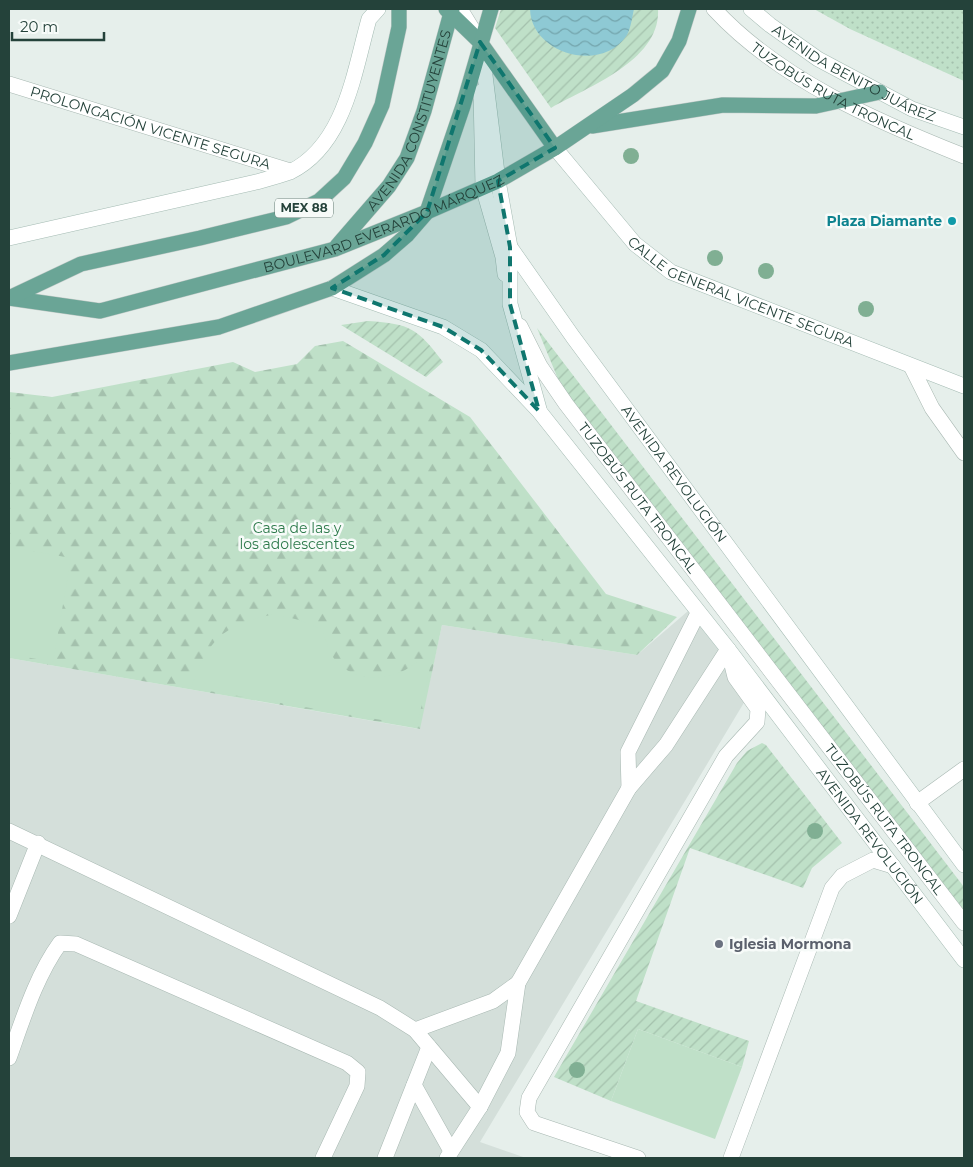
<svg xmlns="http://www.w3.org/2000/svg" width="973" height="1167" font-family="Montserrat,sans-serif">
  <defs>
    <pattern id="grass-dots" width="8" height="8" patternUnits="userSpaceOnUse" patternTransform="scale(1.25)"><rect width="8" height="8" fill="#bfe0c8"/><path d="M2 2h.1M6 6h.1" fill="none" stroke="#a4c1ad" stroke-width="1.8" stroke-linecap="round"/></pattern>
    <pattern id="forest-firs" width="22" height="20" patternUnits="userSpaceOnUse" patternTransform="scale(1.25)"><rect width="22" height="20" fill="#bfe0c8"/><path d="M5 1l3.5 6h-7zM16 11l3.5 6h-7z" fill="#a4c1ad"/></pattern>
    <pattern id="garden-furrows" width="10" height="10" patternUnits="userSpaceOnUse" patternTransform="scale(1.25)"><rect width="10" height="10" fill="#bfe0c8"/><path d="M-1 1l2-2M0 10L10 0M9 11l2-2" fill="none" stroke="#a4c1ad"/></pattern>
    <pattern id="water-waves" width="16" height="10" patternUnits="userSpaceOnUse" patternTransform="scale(1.25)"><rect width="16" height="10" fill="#8ec9d4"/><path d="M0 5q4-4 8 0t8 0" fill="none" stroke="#74a5ad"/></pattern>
  </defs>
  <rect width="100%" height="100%" fill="#e6efeb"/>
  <path fill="#d4dfda" d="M688,611L751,691L480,1142L526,1158H9V658L419,729L442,625L637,655Z"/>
  <path fill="url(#grass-dots)" d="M814,9H964V81L850,29Z"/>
  <path fill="url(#forest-firs)" d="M343,341L470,417L606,594L677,617L637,655L442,625L420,729L9,658V392L52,397L233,362L255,372L297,364L315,346Z"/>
  <path fill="url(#garden-furrows)" d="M501,9H658C661,60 590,86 551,108L495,28Z
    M368,321C411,324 417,328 443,362L426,377L341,325Z
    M537,328L964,887V915L563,391Z
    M762,743L766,745L842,843L812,868L803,888L690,848L636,1001L749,1041L742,1067L638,1029L611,1101L554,1077L737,763L747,751Z"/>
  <path fill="#bfe0c8" d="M9,547L71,558L53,662L9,654Z
    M275,614L299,620L323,630C325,637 327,646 330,652C344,679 377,682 401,672C415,666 415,659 432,658L417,726L191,688C208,639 224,624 275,614Z
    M638,1029L742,1067L715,1139L611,1101Z"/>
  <path fill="url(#water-waves)" d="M530,9H634C632,17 631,28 627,35C602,74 531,54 530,9Z"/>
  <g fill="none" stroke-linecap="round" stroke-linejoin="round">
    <defs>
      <g id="lane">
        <path d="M460,9L476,35"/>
        <path id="s1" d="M714,9C780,80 876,121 964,156"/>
        <path d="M481,92L483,187L503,257L505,274"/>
        <path id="s2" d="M520,326L540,366L566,404L964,923"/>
        <path d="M629,788L628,752L698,613"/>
        <path d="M9,831L380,1008L415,1030L480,1107"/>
        <path d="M9,916L38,843"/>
        <path d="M415,1030L493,1001L518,983"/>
        <path d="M9,1058C23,1019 36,976 60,943L76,944L347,1063L358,1072L357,1086L323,1158"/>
        <path d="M414,1085L451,1151"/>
        <path d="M385,1158L429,1047"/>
        <path d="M447,1158L480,1107L508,1053L518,983L629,788L666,745L728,649"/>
        <path d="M638,1158L534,1123L527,1112L529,1098L726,756L757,722L758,709L735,677L728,649"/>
        <path d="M731,1158L832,888L842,876L873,860L893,866"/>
      </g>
      <g id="street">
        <path id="s3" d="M9,84L290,171"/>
        <path d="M911,366L932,408L964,453"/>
        <path d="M917,803L964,769"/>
      </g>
      <g id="secondary">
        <path id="s4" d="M751,9L770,25L818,59L912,109L964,127"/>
        <path id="s5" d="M481,43L498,181L510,247L573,337L964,865"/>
        <path id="s6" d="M555,148L635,244L671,272L964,386"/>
        <path d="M9,238L256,182C267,179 279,176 290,172C345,145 354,72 369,19L378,9"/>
        <path d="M510,247V304L539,409"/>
        <path id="s7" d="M332,288L443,327L481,350L539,411L728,649L964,960"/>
      </g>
      <g id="primary">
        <path d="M446,9L480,42L555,148"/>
        <path d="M592,126L723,105L816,106L880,92"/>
        <path id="s8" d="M337,246L389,186L407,158L424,111L452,9"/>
        <path id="s9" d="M9,298L100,311L335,249L427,212L498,181L555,148L633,95L662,71L679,41L689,9"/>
        <path d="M9,298L81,264L200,238L286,217L319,201L344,178L365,143L382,105L399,27V9"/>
        <path d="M9,363L219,327L332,288L384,255L407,235L427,212L463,106L491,9"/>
      </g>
    </defs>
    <use href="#lane" stroke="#a8b8b2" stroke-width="16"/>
    <use href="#street" stroke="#a8b8b2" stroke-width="16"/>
    <use href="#secondary" stroke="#a4bbb3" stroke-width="16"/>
    <use href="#primary" stroke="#c2cac8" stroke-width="16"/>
    <use href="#lane" stroke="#fff" stroke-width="15"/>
    <use href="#street" stroke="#fff" stroke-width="15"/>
    <use href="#secondary" stroke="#fff" stroke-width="15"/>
    <use href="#primary" stroke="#6aa596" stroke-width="15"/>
  </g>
  <g fill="#80af93">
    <circle cx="631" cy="156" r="8"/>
    <circle cx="715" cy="258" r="8"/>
    <circle cx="766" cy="271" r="8"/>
    <circle cx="866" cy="309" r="8"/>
    <circle cx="815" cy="831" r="8"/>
    <circle cx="577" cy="1070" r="8"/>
  </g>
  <path fill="#0f766e" fill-opacity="0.2" stroke="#0f766e" stroke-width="4" stroke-dasharray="10 6" stroke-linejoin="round" d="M480,42L555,148L498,181L510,247V304L539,411L481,350L443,327L332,288L384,255L427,212Z"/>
  <circle fill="#0f9aa8" stroke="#f7fbf9" stroke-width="2" cx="952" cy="221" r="5"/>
  <circle fill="#6b7280" stroke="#f7fbf9" stroke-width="2" cx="719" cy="944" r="5"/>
  <g text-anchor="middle" stroke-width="5" stroke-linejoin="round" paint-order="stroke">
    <rect fill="#f7fbf9" stroke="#637a73" stroke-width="1" x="275" y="198.5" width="58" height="19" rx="4"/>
    <g font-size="12" font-weight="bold" fill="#24423a">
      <text x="304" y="212">MEX 88</text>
    </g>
    <g font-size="14" fill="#24423a" stroke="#f7fbf9">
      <text dy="5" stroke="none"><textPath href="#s4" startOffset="122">AVENIDA BENITO JUÁREZ</textPath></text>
      <text dy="5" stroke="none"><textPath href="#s1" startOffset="146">TUZOBÚS RUTA TRONCAL</textPath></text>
      <text dy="5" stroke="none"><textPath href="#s8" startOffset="148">AVENIDA CONSTITUYENTES</textPath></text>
      <text dy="5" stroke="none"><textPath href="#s3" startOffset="148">PROLONGACIÓN VICENTE SEGURA</textPath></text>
      <text dy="5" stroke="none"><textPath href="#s9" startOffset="389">BOULEVARD EVERARDO MÁRQUEZ</textPath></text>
      <text dy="5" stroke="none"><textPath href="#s6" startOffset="242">CALLE GENERAL VICENTE SEGURA</textPath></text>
      <text dy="5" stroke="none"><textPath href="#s5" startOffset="486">AVENIDA REVOLUCIÓN</textPath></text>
      <text dy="5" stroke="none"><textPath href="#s2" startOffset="209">TUZOBÚS RUTA TRONCAL</textPath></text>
      <text dy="5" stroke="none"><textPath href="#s2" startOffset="614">TUZOBÚS RUTA TRONCAL</textPath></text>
      <text dy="5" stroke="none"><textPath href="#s7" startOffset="785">AVENIDA REVOLUCIÓN</textPath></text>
    </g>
    <g font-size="14" font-weight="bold" fill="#0d838f" stroke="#f7fbf9" text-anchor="end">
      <text x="942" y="226">Plaza Diamante</text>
    </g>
    <g font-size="14" fill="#2d7a4b" stroke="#f7fbf9">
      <text x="297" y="533">Casa de las y<tspan x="297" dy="16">los adolescentes</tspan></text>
    </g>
    <g font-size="14" font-weight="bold" fill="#5b616d" stroke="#f7fbf9" text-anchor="start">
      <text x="729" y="949">Iglesia Mormona</text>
    </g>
  </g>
  <rect width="973" height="1167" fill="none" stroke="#24423a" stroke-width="20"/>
  <path d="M12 32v8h92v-8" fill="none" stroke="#24423a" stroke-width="2.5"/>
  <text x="20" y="32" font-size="15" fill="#24423a" stroke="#f7fbf9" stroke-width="4" paint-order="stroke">20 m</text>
</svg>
